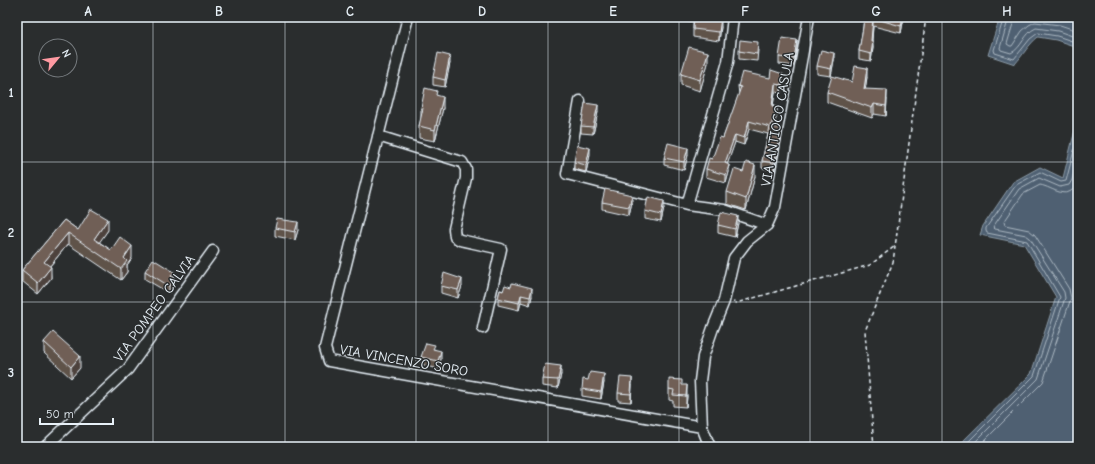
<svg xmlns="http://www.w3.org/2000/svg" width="1095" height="464" font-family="'Comic Neue',sans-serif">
  <rect width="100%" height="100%" fill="#2a2d2e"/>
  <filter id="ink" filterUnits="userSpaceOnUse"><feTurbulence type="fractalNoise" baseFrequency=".025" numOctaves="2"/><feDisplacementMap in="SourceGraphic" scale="8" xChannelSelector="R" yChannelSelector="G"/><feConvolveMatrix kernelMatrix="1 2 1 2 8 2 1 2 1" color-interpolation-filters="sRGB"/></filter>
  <g filter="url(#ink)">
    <path fill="#4f6172" stroke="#8c9ba8" d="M1000,17H1073L1078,18V63L1075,60L1077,47L1056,40L1038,37C1029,44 1023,55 1015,64L988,55Z
      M1078,118V447H962V442L1031,374L1056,297L1024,244L980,235L983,226L1013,182L1040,167L1063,178Z"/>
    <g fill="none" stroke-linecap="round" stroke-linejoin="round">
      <path stroke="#abb7c2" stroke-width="1" d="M1004,17L994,50L995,53L1014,59L1030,39L1038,33L1057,36L1078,43
        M1009,17L1000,48L1001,50L1011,53C1022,48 1024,33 1036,28L1058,31L1078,38
        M1015,17L1007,44L1010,46H1012L1022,31L1029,25L1035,22L1060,25L1078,31
        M966,447L967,443L1034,376L1060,297L1027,241L987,233L986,231V228L1016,185L1040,172L1061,182L1066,181L1078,135
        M971,447L972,445L1038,379L1065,298L1064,292L1030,238L1026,235L995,229L993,227L1019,189L1039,178L1060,187L1069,185L1072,180L1078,156
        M978,447L1043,382L1071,298L1069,289L1035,235L1029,230L1005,225L1004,222L1023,194L1040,185C1053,187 1069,204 1078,181"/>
      <defs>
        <path id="street" d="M408,17L325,348L329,361L702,427
          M580,101L567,174L687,205L728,62L733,17
          M378,136L462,162L466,169V178L454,229L455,237L460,240L501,249L483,328
          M687,205L724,210L767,225L775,207L809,17
          M45,447L128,369L213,251
          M710,447L702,427L700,381L703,357L713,328L724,301L734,258L747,241L767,225"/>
      </defs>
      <use href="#street" stroke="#e8f1f8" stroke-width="13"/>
      <path stroke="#e8f1f8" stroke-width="1.5" stroke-dasharray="4 3" stroke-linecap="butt" d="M733,302L736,303L870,265L895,246
        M874,447L865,331L893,262L926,17"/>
      <use href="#street" stroke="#2a2d2e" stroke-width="10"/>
    </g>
    <path fill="#5f524a" stroke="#e8f1f8" d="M680,17H715L721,27L719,41L693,37V21H680Z
      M770,17H801L800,20Z
      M864,17H904L901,33L873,26L872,41L873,48L871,61L859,59V51L863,27Z
      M797,48L794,66L779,64V57Z
      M758,50L757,61L739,59V51Z
      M834,60L831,76L817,74V66Z
      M450,63L445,87L433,85V77Z
      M708,63L700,91L681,85V74Z
      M867,77L865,89L887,99L886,116L874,114L872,118L827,102V92L852,82Z
      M783,82L781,93L775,92L773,106L777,115L773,126L781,136L774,171L762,168V161L768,134L749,129L744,145L735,142L727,164L729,172L726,183L706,177V169L723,138L739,94L738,86Z
      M437,95L443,108L435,141L419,138V126L421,119V108Z
      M598,112L593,134L581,133V126Z
      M590,155L586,172L574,169V162Z
      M688,155L684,170L664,165V158Z
      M755,176L746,210L727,204V192Z
      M602,202H632L629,215L602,209Z
      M664,208L661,222L645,219V211Z
      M64,220L78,230H108L99,242L111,250L132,258L127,265V272L121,280L68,244L50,266L51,278L38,294L22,281V270Z
      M738,223L735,237L718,233V225Z
      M275,228L298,230L295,240L275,236Z
      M145,271L174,277V285L169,293L145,279Z
      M441,286H462L458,298L441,293Z
      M500,290L532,296L530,305L521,302L519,310L498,305V298Z
      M44,342L80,368L71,378L44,353Z
      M435,349L441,359L438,369L421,364V357Z
      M561,374L558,388L542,386V379Z
      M604,382L601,399L582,396V389Z
      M632,385L631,402L618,401V393Z
      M682,385L687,396L686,407L673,406V401L669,400V389Z"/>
    <path fill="#4e423c" stroke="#e8f1f8" d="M903,17H904L901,33V26Z
      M721,18V27L719,41V32Z
      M873,18V26L871,48V41Z
      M797,40V48L794,66V59Z
      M873,41V48L871,61V54Z
      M708,52V63L700,91V80Z
      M834,53V60L831,76V69Z
      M450,56V63L445,87V80Z
      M867,68V77L864,99V89Z
      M783,74V82L781,93V85Z
      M775,84V92L772,113V106Z
      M887,90V99L886,116V106Z
      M443,97V108L435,141V130Z
      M874,104V114L872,118V108Z
      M598,105V112L593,134V127Z
      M777,107V115L771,134V126Z
      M749,121V129L744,145V138Z
      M781,128V136L774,171V163Z
      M735,135V142L725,171V163Z
      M590,148V155L586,172V165Z
      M688,148V155L684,170V162Z
      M729,165V172L726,183V175Z
      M755,165V176L746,210V199Z
      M632,195V202L629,215V207Z
      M664,201V208L661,222V215Z
      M738,216V223L735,237V229Z
      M108,219V230L94,250V239Z
      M298,222V230L295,240V232Z
      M68,233V244L44,273V262Z
      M132,246V258L127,265V272L121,280V269L124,258Z
      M51,267V278L38,294V283Z
      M174,272V285L169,293V286L171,276Z
      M462,279V286L458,298V290Z
      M532,288V296L530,305V297Z
      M521,295V302L519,310V303Z
      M441,351V359L438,369V361Z
      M80,356V368L71,378V367Z
      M561,366V374L558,388V380Z
      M604,374V382L601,399V392Z
      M632,378V385L631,402V394Z
      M687,385V396L686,407V396Z"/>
    <path fill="#6f5f56" stroke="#e8f1f8" d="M694,17H715L721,18L719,32L693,29Z
      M864,17H903L901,26L873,18L871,41H873L871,54L859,51L863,27Z
      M782,38L797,40L794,59L779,57Z
      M740,40L758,42L757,54L739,51Z
      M689,47L708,52L700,80L681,74Z
      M821,50L834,53L831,69L817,66Z
      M438,53L450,56L445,80L433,77Z
      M855,66L867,68L864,89L887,90L886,106L874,104L872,108L827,92L832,76L852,82Z
      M771,70L783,74L781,85L775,84L772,106L777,107L771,126L781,128L774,163L762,161L770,127L749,121L744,138L735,135L725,163L729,165L726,175L706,169L709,158L712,159L720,137L723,138L741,87L738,86L742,72L770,78Z
      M425,88L437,91L436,95L443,97L435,130L419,126L423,108H421Z
      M585,103L598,105L593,127L581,126Z
      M668,143L688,148L684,162L664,158Z
      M577,145L590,148L586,165L574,162Z
      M746,162L755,165L746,199L727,192L734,169L743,172Z
      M605,189L632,195L629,207L602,202Z
      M648,197L664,201L661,215L645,211Z
      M91,209L108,219L94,239L111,250L120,237L132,246L124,258L127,261L121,269L68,233L44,262L51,267L38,283L22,270L64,220L78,230Z
      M721,212L738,216L735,229L718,225Z
      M277,219L298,222L295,232L275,228Z
      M153,259L174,272L171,276L174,278L169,286L145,271Z
      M444,273L462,279L458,290L441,286Z
      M512,283L532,288L530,297L521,295L519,303L498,298L500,290L503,291L505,285L511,287Z
      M53,332L80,356L71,367L44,342Z
      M426,343L435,345L433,349L441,351L438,361L421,357Z
      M545,364L561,366L558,380L542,379Z
      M590,372L604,374L601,392L582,389L583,379L588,380Z
      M620,377L632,378L631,394L618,393Z
      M669,379L682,380V385H687L686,396L673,395L674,390L669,389Z"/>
  </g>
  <path fill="none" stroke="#e8f1f8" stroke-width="1" stroke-opacity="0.55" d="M153,17V447M285,17V447M416,17V447M548,17V447M679,17V447M810,17V447M942,17V447M17,162H1078M17,302H1078"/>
  <g text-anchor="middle" stroke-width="3" stroke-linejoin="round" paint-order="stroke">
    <g font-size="14" fill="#e8f1f8" stroke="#2a2d2e">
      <text transform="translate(777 119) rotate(-80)" y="5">VIA ANTIOCO CASULA</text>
      <text transform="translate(154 308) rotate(-54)" y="5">VIA POMPEO CALVIA</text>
      <text transform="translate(404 360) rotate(10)" y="5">VIA VINCENZO SORO</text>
    </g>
  </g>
  <rect width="1095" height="464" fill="none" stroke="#2a2d2e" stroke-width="44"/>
  <g transform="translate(58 58) rotate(61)"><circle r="19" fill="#2a2d2e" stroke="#767b7f"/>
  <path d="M0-3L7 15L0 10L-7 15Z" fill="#ff9aa2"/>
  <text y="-6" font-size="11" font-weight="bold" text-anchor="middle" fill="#e8f1f8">N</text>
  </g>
  <path d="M40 418v6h73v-6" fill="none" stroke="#e8f1f8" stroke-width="2"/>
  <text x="46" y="418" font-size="12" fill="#e8f1f8" stroke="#2a2d2e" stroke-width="3" paint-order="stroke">50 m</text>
  <rect x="22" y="22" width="1051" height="420" fill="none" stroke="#e8f1f8" stroke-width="1.5"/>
  <g font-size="13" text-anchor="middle" font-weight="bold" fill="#e8f1f8">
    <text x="88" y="16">A</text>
    <text x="219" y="16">B</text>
    <text x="350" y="16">C</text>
    <text x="482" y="16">D</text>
    <text x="613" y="16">E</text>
    <text x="745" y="16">F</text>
    <text x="876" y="16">G</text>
    <text x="1007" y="16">H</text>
    <text x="11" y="97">1</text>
    <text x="11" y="237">2</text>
    <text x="11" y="377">3</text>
  </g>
</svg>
